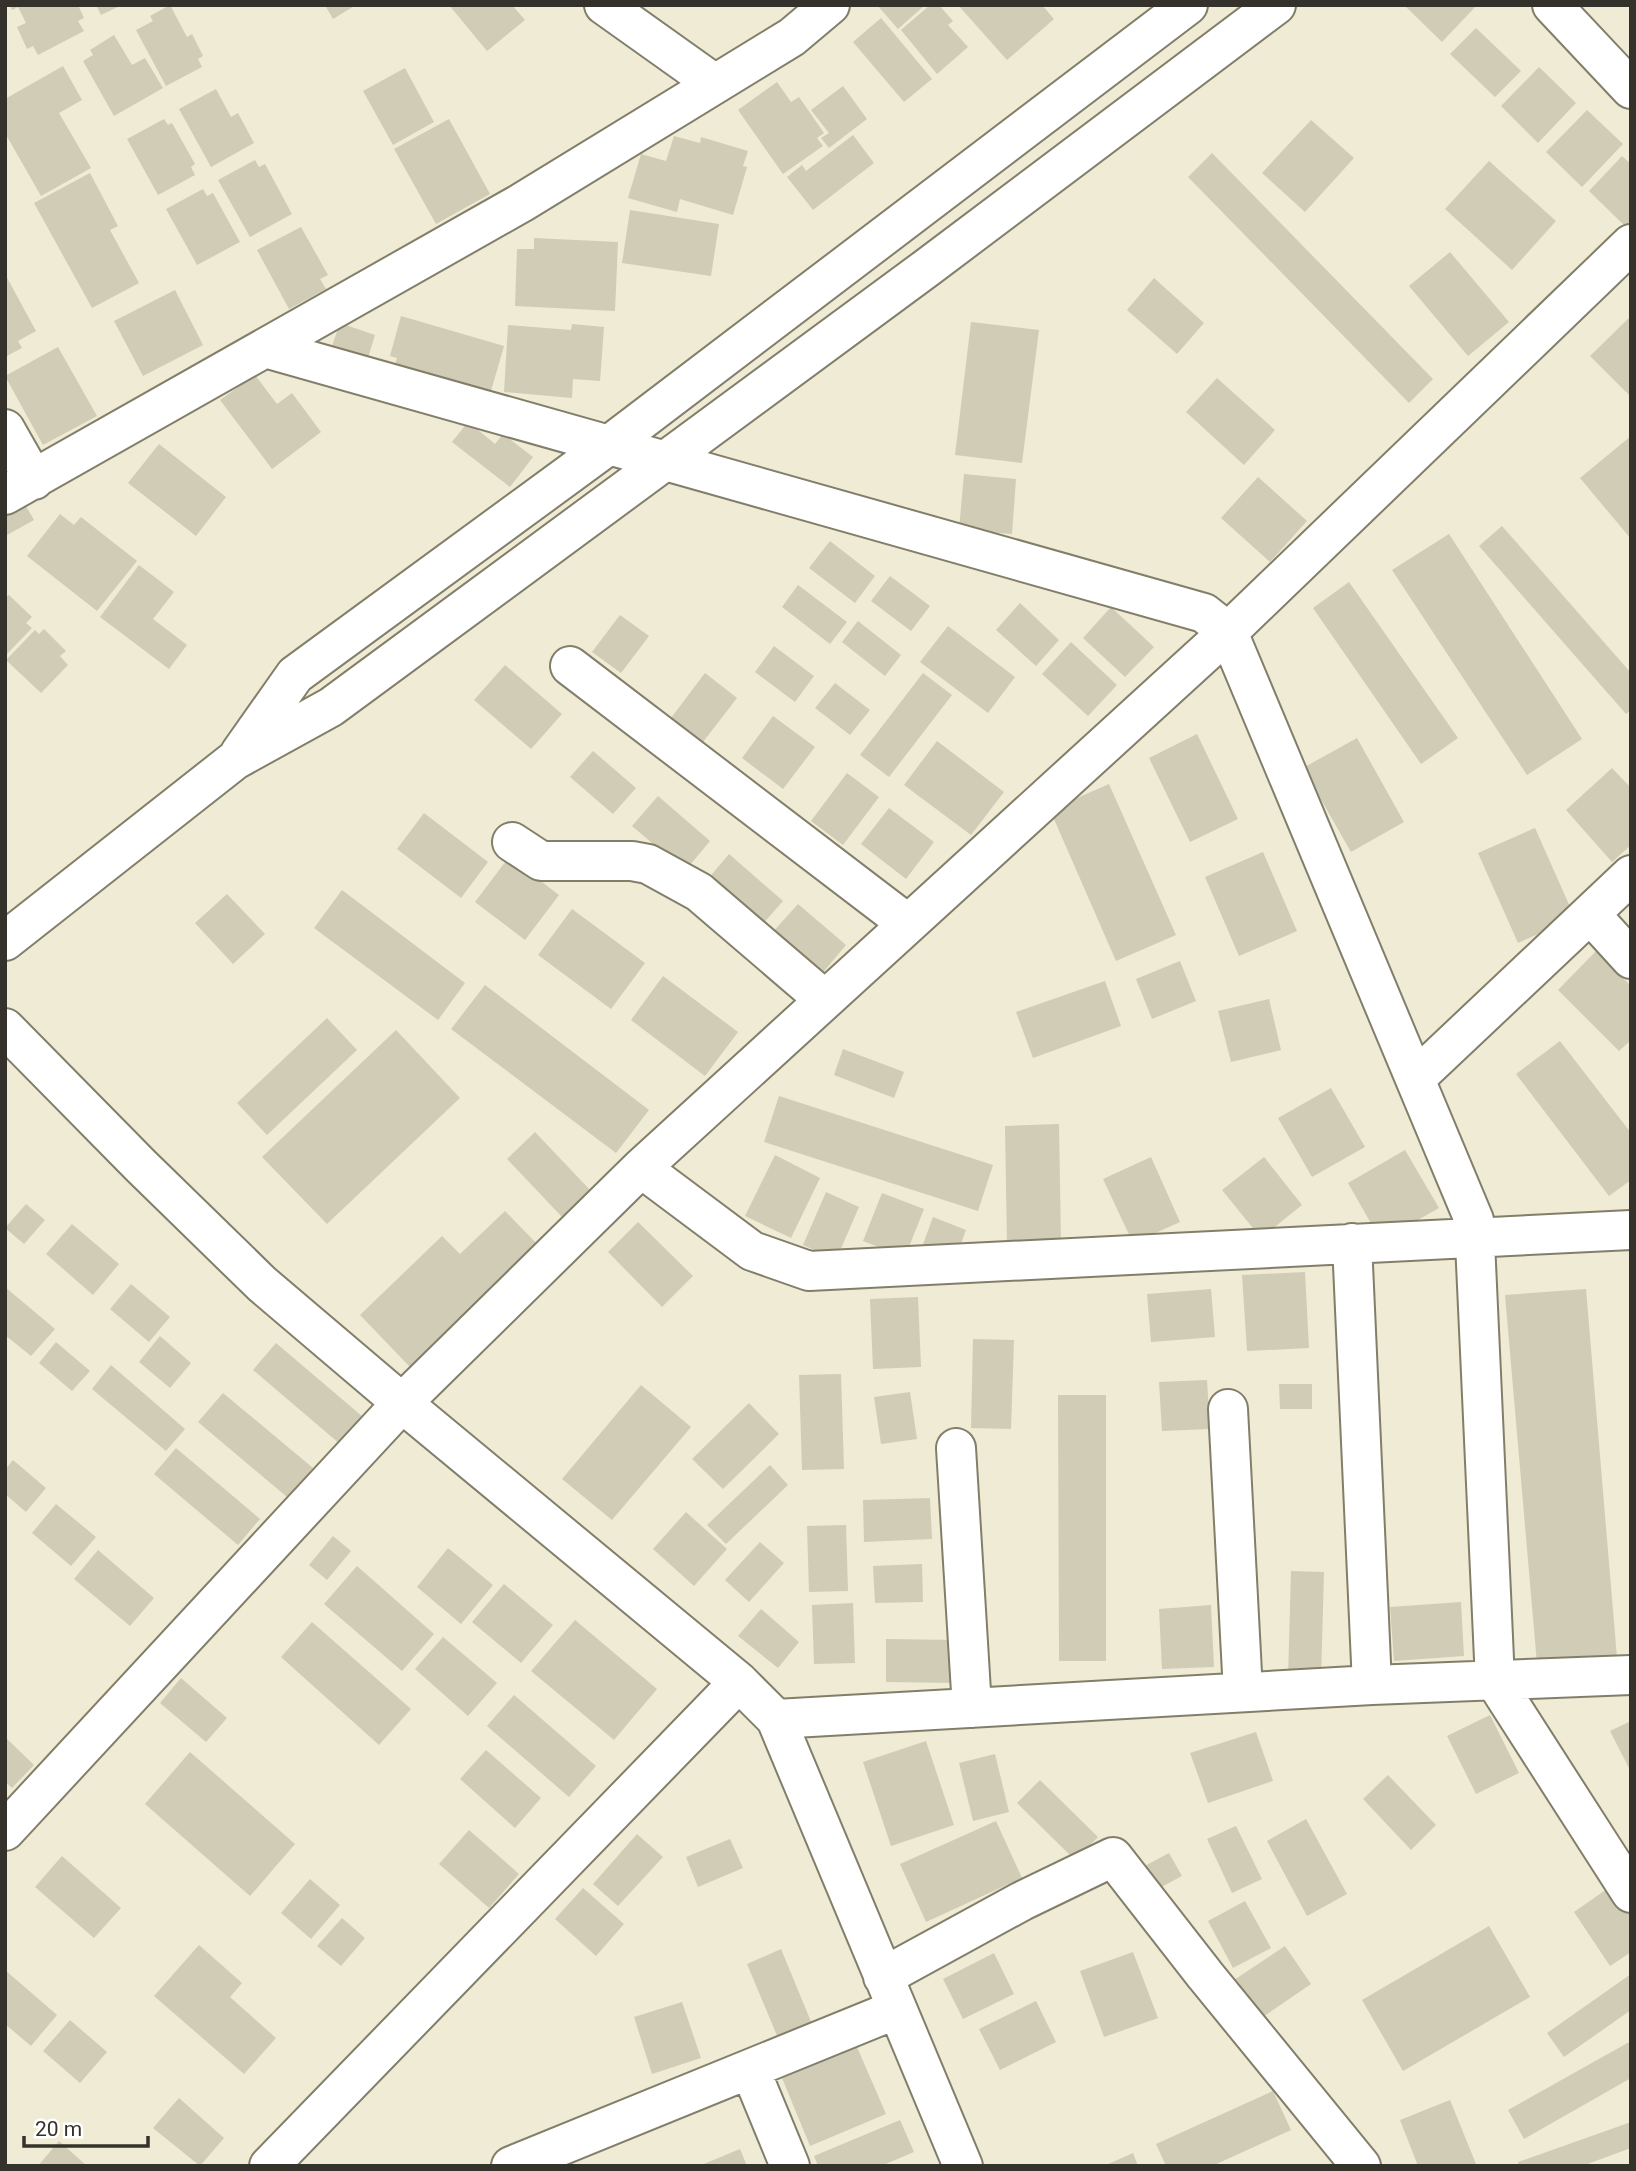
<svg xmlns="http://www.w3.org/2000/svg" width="1636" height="2171" font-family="Roboto,sans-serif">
  <rect width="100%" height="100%" fill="#efebd4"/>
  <path fill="#d0ccb6" d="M10,5H78L84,18L78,21L84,31L38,55L33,46L27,49L17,27L26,23L18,7L12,10Z
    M96,5H122L101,15Z
    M170,5L187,37L192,34L203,56L198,59L202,67L166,86L136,30L153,21L150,16Z
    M325,5H356L333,19Z
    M449,5H512L525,20L487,51Z
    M877,5H925L898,29Z
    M930,5H939L953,21L948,25L968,47L937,74L901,30Z
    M958,5H1042L1054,19L1007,60Z
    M1404,5H1477L1442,42Z
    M881,18L932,79L904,102L853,42Z
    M1476,28L1521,71L1495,97L1450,54Z
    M114,35L132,65L145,58L163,88L114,116L83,61L93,55L90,50Z
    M63,66L82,100L59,113L91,168L41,196L5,133V99Z
    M1539,67L1576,103L1538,143L1501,106Z
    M405,68L434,122L393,145L363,91Z
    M777,82L791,102L799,97L824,133L817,138L823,146L783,174L738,110Z
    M843,86L867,119L829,148L821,138L829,133L811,110Z
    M216,89L231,117L238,113L254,143L211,167L179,109Z
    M1587,110L1623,144L1582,187L1546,152Z
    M164,119L168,125L172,123L195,164L191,167L195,175L158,195L127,139Z
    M449,119L490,194L436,224L394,149Z
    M1311,120L1354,158L1305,212L1262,173Z
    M853,135L874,163L813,210L787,177L802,165L806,171Z
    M674,136L700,143L701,137L748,151L743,166L747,167L733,215L680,199L677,212L628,198L641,154L666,161Z
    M1212,153L1433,379L1409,403L1188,177Z
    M1622,156L1631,164V223L1627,228L1589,191Z
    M255,160L259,167L265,164L292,214L250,237L218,180Z
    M1489,161L1556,221L1512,270L1445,209Z
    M90,173L118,226L110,230L139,283L92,308L34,203Z
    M203,189L207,196L213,193L240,242L197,265L166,209Z
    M630,210L719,224L711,276L622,263Z
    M301,227L328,275L320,279L326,289L289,309L257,250Z
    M534,238L618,242L615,311L515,306L517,249H534Z
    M1450,252L1509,322L1468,356L1409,286Z
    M5,274L36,331L18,341L22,348L5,357Z
    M1154,278L1204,323L1177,354L1127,310Z
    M175,290L203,345L143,376L114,321Z
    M401,316L504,346L489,398L393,371L397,358L390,356Z
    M1631,316V397L1590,356Z
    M971,322L1039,330L1022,463L955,455Z
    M340,323L375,335L367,361L331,349Z
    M572,324L604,327L600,381L573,379L572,398L504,392L508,325L571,330Z
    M58,347L97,416L43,445L5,376Z
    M255,375L277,404L292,393L321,432L272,469L220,400Z
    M1217,378L1275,430L1244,465L1186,412Z
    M468,422L495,444L503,434L533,457L510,487L452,442Z
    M1631,436V539L1580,478Z
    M159,444L226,497L196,536L128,483Z
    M964,474L1016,479L1012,534L959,530Z
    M1258,477L1307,521L1270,562L1221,518Z
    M23,501L34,520L7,535L5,510Z
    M60,514L74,525L81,517L137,561L97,611L27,556Z
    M1502,526L1631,673V710L1626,714L1479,546Z
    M1449,534L1582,739L1527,775L1392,570Z
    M830,541L875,576L855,603L809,568Z
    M139,565L174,592L153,619L187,645L169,669L100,617Z
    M890,576L930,606L911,631L871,601Z
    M1349,582L1458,738L1421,764L1313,608Z
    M798,585L847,622L830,644L782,607Z
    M9,595L32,617L26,623L32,628L5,656V598Z
    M1020,603L1059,640L1036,666L996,630Z
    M1111,607L1154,647L1125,677L1083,638Z
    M620,615L649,636L621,673L592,652Z
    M858,621L901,655L885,676L842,642Z
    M948,626L1015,677L988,713L920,662Z
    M44,629L66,651L60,656L68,665L41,693L6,660L35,630L39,634Z
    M1071,642L1117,685L1088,716L1042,674Z
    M774,646L814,676L795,702L755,672Z
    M505,665L562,714L531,749L474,700Z
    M705,673L737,698L703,742L671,718Z
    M923,673L952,695L889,777L860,755Z
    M835,683L870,710L850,735L815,708Z
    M773,716L815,747L783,789L742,758Z
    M1197,734L1238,819L1190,842L1149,758Z
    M1357,738L1404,822L1351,852L1303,768Z
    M937,741L1004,792L971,835L904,785Z
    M593,751L636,788L613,814L570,777Z
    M1612,768L1631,788V845L1612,862L1566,810Z
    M847,773L879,797L843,845L811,821Z
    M1109,784L1176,935L1116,961L1050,810Z
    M658,796L710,841L685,871L632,826Z
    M889,808L934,842L906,879L861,844Z
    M424,813L488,862L461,898L397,849Z
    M1535,828L1575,918L1518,943L1478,853Z
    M1263,852L1297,931L1239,956L1205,877Z
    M729,854L783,901L761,926L707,880Z
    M509,857L559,895L525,940L475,902Z
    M342,890L465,983L438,1020L314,928Z
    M227,894L265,934L233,964L195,923Z
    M798,904L846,945L820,976L771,934Z
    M572,909L645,963L611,1009L538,955Z
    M1596,951L1631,986V1040L1619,1051L1558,990Z
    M1180,961L1196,1001L1152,1019L1136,979Z
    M663,976L738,1032L705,1076L631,1020Z
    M1105,981L1121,1026L1033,1058L1016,1012Z
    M485,985L649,1110L616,1153L451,1029Z
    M1269,999L1281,1050L1231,1062L1218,1011Z
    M327,1018L357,1050L267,1135L237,1103Z
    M396,1030L460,1098L327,1224L262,1157Z
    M1560,1041L1631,1133V1180L1609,1196L1516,1074Z
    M843,1049L904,1072L894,1098L834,1075Z
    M1331,1088L1365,1147L1312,1177L1278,1118Z
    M779,1096L993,1165L978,1211L764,1142Z
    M1059,1124L1061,1244H1007L1005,1126Z
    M535,1132L591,1191L563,1218L507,1159Z
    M1405,1150L1439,1208L1381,1241L1348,1183Z
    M775,1155L820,1178L791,1238L745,1216Z
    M1151,1157L1180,1222L1133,1243L1103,1179Z
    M1264,1157L1302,1205L1261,1238L1222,1190Z
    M826,1192L859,1207L836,1260L803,1245Z
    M882,1193L924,1209L905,1257L863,1241Z
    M26,1204L45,1220L24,1244L5,1228Z
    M505,1211L538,1245L410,1367L360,1315L442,1236L460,1254Z
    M933,1217L966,1230L955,1260L922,1247Z
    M638,1222L693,1276L662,1307L608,1252Z
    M72,1224L119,1264L93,1295L46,1254Z
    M1305,1272L1309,1348L1247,1351L1242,1275Z
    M131,1284L170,1317L149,1342L110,1309Z
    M5,1287L55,1329L31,1356L5,1335Z
    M1211,1289L1215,1337L1151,1342L1147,1294Z
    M1586,1289L1617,1658L1537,1664L1505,1295Z
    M918,1297L921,1367L873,1369L870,1299Z
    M160,1336L191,1363L170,1388L139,1362Z
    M973,1339L1014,1340L1011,1429L971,1428Z
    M56,1342L90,1371L72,1391L39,1363Z
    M276,1343L363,1417L340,1444L253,1370Z
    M111,1365L185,1429L166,1451L92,1389Z
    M841,1374L844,1469L802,1470L799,1375Z
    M1207,1380L1210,1429L1162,1431L1159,1382Z
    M1279,1384H1312V1409H1280Z
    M641,1385L691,1427L612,1520L562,1479Z
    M910,1392L917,1439L881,1444L874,1397Z
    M223,1393L313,1468L287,1497L198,1422Z
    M1058,1395H1106V1661H1059Z
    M749,1403L779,1434L723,1489L692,1459Z
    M176,1448L260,1519L238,1545L154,1474Z
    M13,1460L46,1488L26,1512L5,1494V1470Z
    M770,1465L788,1485L726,1544L707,1525Z
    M930,1498L932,1539L864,1542L863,1500Z
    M56,1504L96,1537L71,1566L32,1533Z
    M686,1512L727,1549L694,1586L653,1549Z
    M846,1525L848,1591L809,1592L807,1526Z
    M333,1536L351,1551L327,1580L309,1565Z
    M760,1542L784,1563L749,1602L725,1580Z
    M448,1548L493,1585L461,1624L417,1587Z
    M98,1550L154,1598L130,1626L74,1579Z
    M922,1564L923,1602L875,1603L873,1566Z
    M357,1566L434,1634L402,1671L324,1604Z
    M1291,1571L1324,1572L1321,1679L1288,1678Z
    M504,1584L553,1625L521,1663L472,1622Z
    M1461,1602L1464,1656L1394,1661L1390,1607Z
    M853,1603L855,1663L814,1664L812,1605Z
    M1211,1605L1214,1667L1162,1669L1159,1609Z
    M761,1609L799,1642L778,1668L738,1636Z
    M575,1620L657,1689L614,1740L531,1671Z
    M312,1622L411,1709L379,1745L281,1657Z
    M443,1637L497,1683L468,1716L415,1669Z
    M886,1639L957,1640V1683L886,1682Z
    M181,1678L227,1718L206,1742L160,1703Z
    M514,1695L596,1766L569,1797L487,1726Z
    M1490,1715L1519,1773L1476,1794L1447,1736Z
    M1631,1721V1772L1610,1731Z
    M1256,1732L1273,1781L1208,1803L1190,1753Z
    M5,1737L34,1765L12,1788L5,1782Z
    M926,1741L954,1825L891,1846L863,1762Z
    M486,1750L541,1798L515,1828L460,1779Z
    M190,1752L295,1844L250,1896L145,1804Z
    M995,1754L1009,1812L973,1821L959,1763Z
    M1388,1775L1436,1825L1411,1850L1363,1799Z
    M1040,1780L1098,1837L1075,1860L1017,1803Z
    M1306,1819L1347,1894L1307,1916L1267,1841Z
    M996,1821L1022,1878L926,1922L900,1864Z
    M1236,1826L1262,1879L1232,1893L1207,1839Z
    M469,1830L519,1874L489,1908L439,1864Z
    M637,1834L663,1857L618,1906L593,1884Z
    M730,1839L743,1868L698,1887L686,1857Z
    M1169,1853L1182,1876L1152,1892L1139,1869Z
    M62,1856L121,1908L94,1938L35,1887Z
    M310,1879L340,1905L311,1939L281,1913Z
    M1614,1884L1631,1909V1952L1610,1966L1574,1912Z
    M583,1888L624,1924L596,1956L555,1919Z
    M1245,1901L1271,1948L1233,1968L1208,1921Z
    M342,1918L365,1938L341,1966L317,1946Z
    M1489,1926L1530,1997L1403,2071L1362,2000Z
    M199,1945L242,1983L230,1997L276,2038L244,2074L154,1996Z
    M1285,1946L1311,1984L1257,2021L1231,1982Z
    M781,1949L812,2024L778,2038L747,1964Z
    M1133,1952L1158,2018L1104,2037L1080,1971Z
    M994,1953L1014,1994L963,2019L943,1979Z
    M5,1970L57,2015L31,2046L5,2024Z
    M1631,1974V2010L1564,2057L1547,2033Z
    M1036,2001L1056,2042L1000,2070L979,2029Z
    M682,2002L701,2058L652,2074L634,2017Z
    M70,2020L107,2052L80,2083L43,2051Z
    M1631,2041V2078L1524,2139L1508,2110Z
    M857,2047L886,2114L810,2146L782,2078Z
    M1273,2091L1291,2130L1212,2166H1166L1156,2144Z
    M179,2098L224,2138L200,2166L153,2128Z
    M1450,2100L1476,2164L1471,2166H1418L1400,2120Z
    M900,2120L914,2152L881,2166H818L814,2156Z
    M1631,2122V2148L1582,2166H1519L1518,2162Z
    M59,2141L87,2166H38Z
    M740,2149L747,2166H699Z
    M1133,2153L1138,2166H1104Z"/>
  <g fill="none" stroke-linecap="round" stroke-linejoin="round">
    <defs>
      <path id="minor" d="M604,5L715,84
        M1552,5L1631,89
        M265,348L1204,613L1228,632L1474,1220L1495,1681L1631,1893
        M5,429L34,480
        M5,495L521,203L792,37L830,5
        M570,666L908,924
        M240,753L295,675L609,445L1188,5
        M512,842L541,861H632L648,864L699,892L825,1000
        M1590,914L1631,959
        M5,941L235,760L331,707L928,267L1276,5
        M5,1028L141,1166L262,1284L402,1403L739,1682L776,1719L963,2166
        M1416,1078L1631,875
        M641,1168L752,1251L809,1271L1631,1230
        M1352,1243L1372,1685
        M1228,1409L1243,1692
        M956,1448L972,1708
        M776,1719L1372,1685L1631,1675
        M5,1831L402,1403L641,1168L1228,632L1631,244
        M883,1977L1022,1901L1113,1857L1205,1975L1361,2166
        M750,2069L790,2166
        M269,2166L739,1682
        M511,2166L897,2009"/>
    </defs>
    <use href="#minor" stroke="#827e6a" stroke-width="42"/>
    <use href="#minor" stroke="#fff" stroke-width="38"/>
  </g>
  <rect width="1636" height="2171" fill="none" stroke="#34322a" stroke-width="14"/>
  <path d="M24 2136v10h124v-10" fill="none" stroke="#34322a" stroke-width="3.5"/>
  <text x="35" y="2136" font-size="21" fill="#34322a" stroke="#ffffff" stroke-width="5" paint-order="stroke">20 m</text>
</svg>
